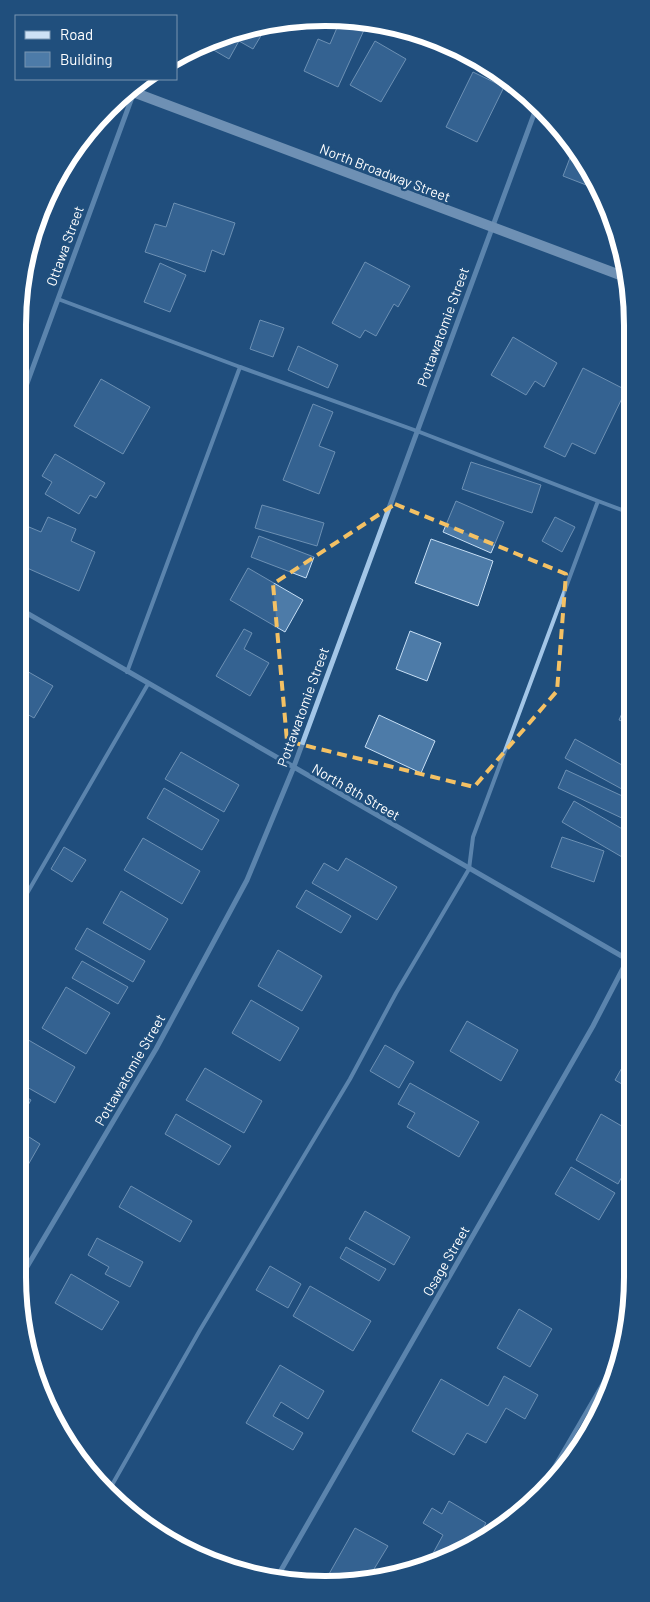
<svg xmlns="http://www.w3.org/2000/svg" width="650" height="1602" font-family="Barlow,sans-serif">
  <rect width="100%" height="100%" fill="#204f7d"/>
  <path fill="#4d7ba8" stroke="#c7dff5" d="M339,23L349,24L364,30L338,87L304,71L318,39L330,44Z
    M265,29L253,49L239,41L229,59L205,45Z
    M375,41L406,59L381,102L350,85Z
    M473,72L504,87L477,142L446,127Z
    M573,150L596,185L594,188L563,176Z
    M174,203L235,223L224,255L212,250L205,272L145,252L155,224L166,227Z
    M365,262L410,286L398,307L394,304L376,336L365,330L360,338L332,323Z
    M160,263L186,275L170,312L144,302Z
    M260,320L284,328L273,357L250,349Z
    M513,337L557,363L544,387L535,381L526,395L491,375Z
    M298,346L338,365L328,388L288,370Z
    M583,368L626,390L595,454L572,443L565,457L544,447Z
    M101,379L150,407L123,454L74,426Z
    M313,404L333,412L319,446L335,452L319,494L283,480Z
    M55,454L105,483L96,498L90,495L79,514L45,494L52,482L42,476Z
    M471,462L541,485L532,513L462,489Z
    M456,501L504,522L491,553L443,532Z
    M262,505L324,523L317,546L255,528Z
    M48,517L76,529L71,541L95,552L79,591L18,564V555L29,527L41,532Z
    M555,517L575,527L562,552L542,541Z
    M259,536L314,557L306,578L251,557Z
    M431,539L493,561L478,606L415,583Z
    M248,568L303,600L285,632L230,600Z
    M244,629L252,633L244,649L269,663L250,696L216,676Z
    M410,631L441,643L427,681L396,669Z
    M18,666L53,686L34,718L18,709Z
    M627,702L631,703V725L619,720Z
    M379,715L435,741L421,773L365,747Z
    M18,738L25,742L18,755Z
    M575,739L631,770V794L565,758Z
    M181,752L239,785L224,812L165,779Z
    M566,770L631,800V808L626,820L558,788Z
    M164,788L219,820L202,850L147,818Z
    M574,801L631,834V841L622,857L562,822Z
    M562,837L604,851L594,882L551,867Z
    M143,838L200,871L182,904L124,870Z
    M64,847L86,860L72,882L51,869Z
    M346,858L397,887L377,920L312,883L324,863L338,871Z
    M306,890L351,916L341,933L296,907Z
    M121,891L168,919L150,950L103,923Z
    M87,928L145,961L133,982L75,949Z
    M278,950L322,976L302,1011L258,986Z
    M82,961L128,987L118,1004L72,978Z
    M66,987L110,1013L86,1054L42,1028Z
    M251,1000L299,1028L280,1061L232,1033Z
    M467,1021L518,1050L501,1081L450,1051Z
    M18,1034L75,1067L55,1103L18,1082Z
    M385,1045L414,1062L399,1088L370,1071Z
    M632,1050V1090L615,1080Z
    M205,1068L262,1101L244,1133L186,1100Z
    M410,1083L479,1122L459,1157L407,1127L415,1113L398,1104Z
    M18,1092L31,1100L22,1116L18,1114Z
    M176,1114L231,1146L219,1165L165,1134Z
    M601,1114L632,1132V1158L618,1184L576,1160Z
    M18,1130L40,1144L28,1165L18,1158Z
    M571,1167L615,1193L599,1220L555,1194Z
    M131,1186L192,1221L180,1242L119,1207Z
    M365,1211L410,1237L394,1265L349,1239Z
    M97,1238L143,1262L130,1287L105,1274L109,1267L88,1255Z
    M346,1247L386,1269L379,1281L340,1258Z
    M270,1266L301,1284L288,1308L256,1290Z
    M71,1274L119,1302L102,1330L55,1303Z
    M310,1286L371,1321L353,1351L293,1316Z
    M519,1309L552,1329L530,1367L497,1348Z
    M280,1365L324,1391L308,1419L281,1402L273,1416L303,1433L293,1450L246,1423Z
    M504,1376L538,1395L525,1419L506,1408L486,1443L467,1433L454,1455L412,1431L441,1379L488,1406Z
    M449,1501L486,1523L475,1542L434,1558L431,1557L443,1535L423,1523L432,1508L442,1514Z
    M355,1528L388,1546L368,1579L340,1580L329,1574Z"/>
  <g fill="none" stroke-linecap="round" stroke-linejoin="round">
    <path stroke="#a3c6e7" stroke-width="4" d="M58,299L240,367
      M598,501L630,513
      M18,909L148,684
      M108,1492L200,1330L350,1079L396,993L469,869L473,837L598,501L417,431L240,367L127,672
      M539,1493L620,1354"/>
    <path stroke="#a3c6e7" stroke-width="5" d="M18,408L134,92
      M18,608L632,962
      M18,1282L156,1049L247,880L293,769L537,106
      M276,1579L593,1026L632,951"/>
    <path stroke="#cde1f5" stroke-width="10" d="M133,92L628,278"/>
  </g>
  <path d="M0 0H650V1602H0ZM395,504L566,574L557,691L474,787L287,741L273,584Z" fill="#204f7d" fill-opacity=".55" fill-rule="evenodd"/>
  <path fill="none" stroke="#f4c164" stroke-width="4" stroke-dasharray="10 6" stroke-linejoin="round" d="M395,504L566,574L557,691L474,787L287,741L273,584Z"/>
  <g text-anchor="middle" stroke-width="5" stroke-linejoin="round" paint-order="stroke">
    <g font-size="14" fill="#fff" stroke="#204f7d">
      <text transform="translate(385 173) rotate(21)" y="5">North Broadway Street</text>
      <text transform="translate(65 246) rotate(-70)" y="5">Ottawa Street</text>
      <text transform="translate(443 327) rotate(-70)" y="5">Pottawatomie Street</text>
      <text transform="translate(303 707) rotate(-70)" y="5">Pottawatomie Street</text>
      <text transform="translate(356 792) rotate(30)" y="5">North 8th Street</text>
      <text transform="translate(130 1070) rotate(-60)" y="5">Pottawatomie Street</text>
      <text transform="translate(446 1261) rotate(-60)" y="5">Osage Street</text>
    </g>
  </g>
  <path d="M0 0H650V1602H0ZM325 26H325A299 299 0 0 1 624 325V1277A299 299 0 0 1 325 1576H325A299 299 0 0 1 26 1277V325A299 299 0 0 1 325 26Z" fill="#204f7d" fill-rule="evenodd"/>
  <path fill="none" stroke="#fff" stroke-width="6" d="M325 26H325A299 299 0 0 1 624 325V1277A299 299 0 0 1 325 1576H325A299 299 0 0 1 26 1277V325A299 299 0 0 1 325 26Z"/>
  <rect x="15" y="15" width="162" height="65" fill="#204f7d" stroke="#7995b1"/>
  <rect x="25" y="31" width="25" height="8" fill="#cde1f5" stroke="#7995b1"/>
  <text x="60" y="40" font-size="15" fill="#ffffff">Road</text>
  <rect x="25" y="52" width="25" height="15" fill="#4d7ba8" stroke="#7995b1"/>
  <text x="60" y="65" font-size="15" fill="#ffffff">Building</text>
</svg>
